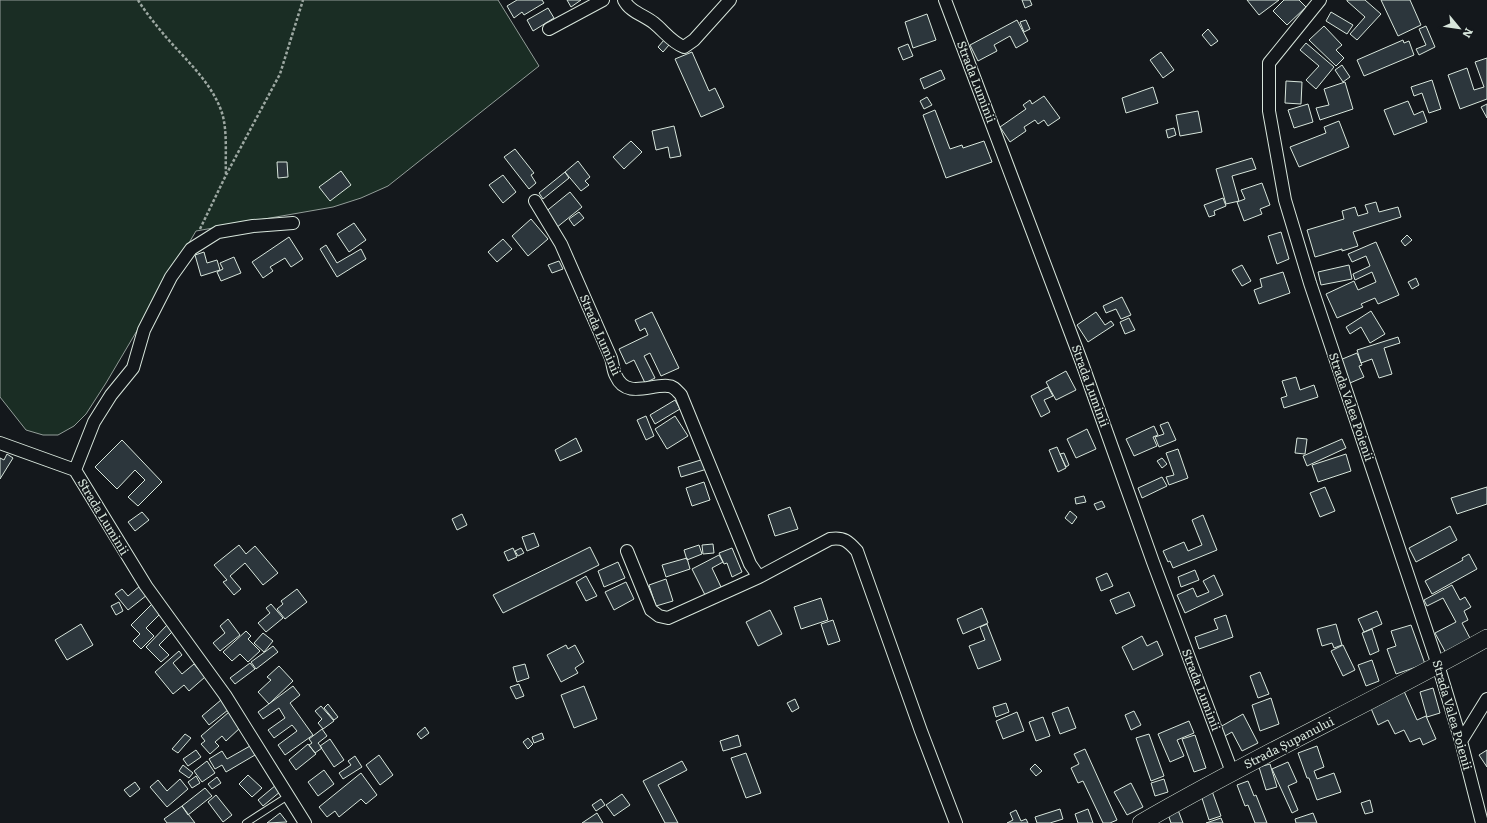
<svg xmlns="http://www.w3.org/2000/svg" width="1487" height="823" font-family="Literata,serif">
  <rect width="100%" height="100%" fill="#14181c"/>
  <path fill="#1a2d24" stroke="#939e99" d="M0,0H498L539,66L388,186L361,198L333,207L196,231L106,383L86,414L74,426L58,435H43L26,430L0,397Z"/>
  <path fill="#2c363c" stroke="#d8e6dc" d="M517,0H542L544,3L524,15L522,12L514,18L507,6Z
    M567,0H581L571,7Z
    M1022,0H1030L1032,5L1025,8Z
    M1247,0H1279L1259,15Z
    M1284,0H1299L1306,7L1287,25L1273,11Z
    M1347,0H1365L1381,14L1357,40L1350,34L1365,17L1347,1Z
    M1381,0H1410L1421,25L1398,36Z
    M548,8L554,18L533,31L527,20Z
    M1331,12L1353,25L1347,34L1326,21Z
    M927,14L936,40L913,48L905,22Z
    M1017,20L1028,41L1016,48L1010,36L994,45L997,51L978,61L970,45Z
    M1026,20L1030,29L1024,32L1020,22Z
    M1324,26L1342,45L1336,50L1344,58L1336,66L1309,40Z
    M1426,26L1435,47L1419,55L1416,49L1426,45L1419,29Z
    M1208,29L1218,41L1211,46L1202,35Z
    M664,40L669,45L663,52L658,47Z
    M1403,40L1404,43L1409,41L1414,55L1364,76L1357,60Z
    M1306,43L1334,67L1316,89L1306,80L1319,66L1300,50Z
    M908,44L913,56L903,60L898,48Z
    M692,52L709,91L715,88L724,107L701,117L675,59Z
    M1161,52L1174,70L1163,78L1150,60Z
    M1487,58V99L1460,109L1448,75L1467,68L1474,90L1484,87L1475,62Z
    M1342,65L1350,77L1343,82L1335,70Z
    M941,70L945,79L924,89L920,79Z
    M1432,80L1441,109L1429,113L1422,93L1414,96L1411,87Z
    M1286,81L1302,82L1301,104L1285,103Z
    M1345,82L1353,109L1320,120L1316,108L1329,105L1324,89Z
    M1153,87L1158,103L1126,113L1122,98Z
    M1044,96L1060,118L1048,126L1044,120L1038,124L1035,120L1024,127L1026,131L1010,142L1000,127L1026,109L1023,105L1030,100L1032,104Z
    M927,97L932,105L924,109L920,101Z
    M1408,101L1414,115L1423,111L1427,122L1394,135L1384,110Z
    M1308,104L1313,122L1294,128L1288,110Z
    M1487,104V118L1481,107Z
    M935,110L950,149L962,145L963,148L984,141L992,162L946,178L923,115Z
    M1198,111L1202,132L1180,136L1176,115Z
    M1339,121L1349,147L1299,167L1290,147L1326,133L1324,127Z
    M674,126L681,156L670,158L668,147L656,150L652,131Z
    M1174,128L1176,135L1168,138L1166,130Z
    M631,141L642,152L624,169L613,157Z
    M515,149L534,173L531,175L536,183L529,189L504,157Z
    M1252,158L1256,169L1232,176L1239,201L1226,204L1216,169Z
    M578,161L590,177L585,181L589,185L581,191L565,172Z
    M277,162H287L288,177L278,178Z
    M341,171L351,185L330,201L319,187Z
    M565,172L569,178L543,199L539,193Z
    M503,175L516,192L503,203L489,185Z
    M1262,183L1270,205L1260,209L1262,214L1244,221L1237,202L1245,199L1241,190Z
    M570,192L582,207L556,228L544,213Z
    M1223,198L1226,206L1214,211L1215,215L1209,217L1204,205Z
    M1376,202L1379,212L1398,207L1401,217L1353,232L1358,246L1342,251V249L1315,257L1307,230L1344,219L1342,211L1355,207L1358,216L1368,213L1365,205Z
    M579,212L584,218L574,226L569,219Z
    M531,219L548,239L528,256L512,236Z
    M354,223L366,240L349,252L337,234Z
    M1281,232L1289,259L1277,264L1268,236Z
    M1407,235L1412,240L1405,246L1401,241Z
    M289,237L303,259L291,267L285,258L270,267L273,271L263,278L252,262Z
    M503,239L512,249L497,262L488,252Z
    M1376,242L1399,295L1378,304L1375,298L1361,304L1363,307L1337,318L1326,294L1354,281L1358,290L1376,282L1372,272L1355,280L1353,274L1370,266L1366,256L1352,262L1348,254Z
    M326,245L337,263L361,249L366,259L337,277L320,249Z
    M204,252L207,263L217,260L220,270L201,276L195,255Z
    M234,257L241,273L221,281L217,272L223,269L220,263Z
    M559,261L563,269L552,273L548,265Z
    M1242,265L1251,281L1242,286L1232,270Z
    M1349,265L1352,279L1321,285L1318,272Z
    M1283,272L1290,293L1259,304L1254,290L1262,287L1260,279Z
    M1416,278L1419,285L1412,289L1408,282Z
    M1122,297L1131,315L1121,319L1116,309L1106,313L1103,306Z
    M1371,311L1385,334L1370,343L1361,327L1350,334L1346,327Z
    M652,312L679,368L661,376L650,353L644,356L655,378L645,383L634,360L626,364L619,349L648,335L645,328L640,331L635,320Z
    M1096,312L1105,325L1111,321L1114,325L1088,342L1077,325Z
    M1129,318L1135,330L1125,334L1120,322Z
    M1398,337L1400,343L1384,348L1392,374L1379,378L1372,359L1361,363L1357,350Z
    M1357,353L1362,365L1359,366L1364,377L1350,383L1340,360Z
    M1066,371L1076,390L1056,400L1046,382Z
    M1296,377L1300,390L1314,385L1318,397L1284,408L1281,398L1287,396L1282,381Z
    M1048,387L1053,396L1044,400L1050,412L1041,417L1031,396Z
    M675,400L680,409L655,424L650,415Z
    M646,416L654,436L646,440L637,420Z
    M675,416L688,436L667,449L655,429Z
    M1168,422L1176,440L1159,447L1155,437L1164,434L1160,425Z
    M1154,426L1158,435L1153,437L1157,446L1134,456L1126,439Z
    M1087,429L1096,449L1076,458L1067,439Z
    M576,438L582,451L560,461L555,450Z
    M1297,438L1307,439L1305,454L1295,453Z
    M1342,439L1346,448L1307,466L1303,456Z
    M122,440L162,482L138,506L128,497L145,480L135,470L117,489L95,467Z
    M1057,447L1066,468L1058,472L1049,450Z
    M1178,449L1188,478L1169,485L1166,477L1174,475L1166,453Z
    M1064,453L1069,465L1066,467L1060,454Z
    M7,454L13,458L0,479V458L4,460Z
    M1346,454L1351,471L1318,482L1312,465Z
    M1162,458L1167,464L1162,468L1157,461Z
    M704,459L707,469L681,477L678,467Z
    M1162,477L1167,486L1142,498L1138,488Z
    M704,482L710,500L692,506L686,488Z
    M1325,487L1335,511L1320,517L1310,493Z
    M1487,487V504L1457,514L1451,498Z
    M1084,496L1086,502L1076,504L1075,498Z
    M1102,501L1105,507L1097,510L1094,504Z
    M790,507L798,529L775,536L768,515Z
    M1070,511L1077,517L1072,524L1065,518Z
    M142,512L149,520L135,531L128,522Z
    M462,514L467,525L457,530L452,519Z
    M1203,515L1217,550L1173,568L1170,561L1168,562L1163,551L1184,542L1188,551L1202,545L1192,520Z
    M1450,526L1457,540L1416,562L1409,548Z
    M534,533L539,546L527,551L522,537Z
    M713,544L714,553L703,554L702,545Z
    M239,545L246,554L255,546L278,573L263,585L245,563L230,576L241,589L234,595L223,582L227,580L214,565Z
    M699,545L702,554L687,560L684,550Z
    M590,547L599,565L503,613L493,595Z
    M513,548L517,557L508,561L504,552Z
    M521,548L524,553L518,556L515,551Z
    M732,548L742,572L732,577L727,563L724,564L719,553Z
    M1469,554L1477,569L1432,594L1425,581L1463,560L1462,558Z
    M719,555L723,562L712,568L721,587L705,595L692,569Z
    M687,558L690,569L666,577L662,565Z
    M618,562L625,578L604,587L598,571Z
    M1195,570L1199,580L1181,587L1178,577Z
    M1107,573L1113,586L1101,591L1096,578Z
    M1214,575L1223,595L1185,613L1177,595L1193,588L1197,597L1209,592L1203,581Z
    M586,576L597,596L586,601L576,582Z
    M666,579L673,601L656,606L649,585Z
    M626,582L634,599L614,610L605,592Z
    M1452,585L1460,600L1465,597L1471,607L1464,611L1468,620L1462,623L1472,642L1447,655L1435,633L1456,622L1443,598L1427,606L1424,600Z
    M140,586L147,595L128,610L115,594L122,589L128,596Z
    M297,589L307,602L285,619L277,609L283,604L281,601Z
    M1129,592L1135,606L1116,614L1110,600Z
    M821,598L828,620L801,629L794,607Z
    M119,602L123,611L116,615L111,606Z
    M152,604L161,613L146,628L154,636L141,649L133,641L140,634L131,625Z
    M271,604L283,618L266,632L258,623L270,613L266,608Z
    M982,608L988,623L963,634L957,619Z
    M770,610L782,634L758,646L746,622Z
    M1377,611L1382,624L1364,632L1358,619Z
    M1226,615L1233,637L1199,649L1195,637L1218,629L1214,619Z
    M228,619L240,635L220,651L213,643L225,633L220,626Z
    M833,620L840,641L828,645L821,624Z
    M81,624L93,645L67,660L55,640Z
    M168,624L174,630L159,645L169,655L161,662L146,647Z
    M987,624L1001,660L978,669L969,646L985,640L980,627Z
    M1336,624L1342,645L1334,648L1332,643L1322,646L1317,629Z
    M1411,625L1425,664L1396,674L1387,649L1396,646L1391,631Z
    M1372,629L1379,651L1370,655L1362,633Z
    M246,631L251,636L248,639L260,651L248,662L240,654L232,661L223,652Z
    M263,633L273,641L264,652L254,643Z
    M1142,636L1147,646L1157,641L1163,655L1133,670L1122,647Z
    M566,645L568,649L575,645L584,662L575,668L578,673L561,682L547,655Z
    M1343,645L1355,670L1343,676L1331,651Z
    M273,646L278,652L256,669L251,662Z
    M179,651L182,655L173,663L182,674L194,664L205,677L189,691L184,685L173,694L155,672Z
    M1372,660L1379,681L1366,686L1358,665Z
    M250,663L255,669L235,684L230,678Z
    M525,664L529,678L517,682L513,667Z
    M279,666L293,681L269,704L258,692L271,680L267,677Z
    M1260,672L1269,694L1258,698L1250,676Z
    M519,684L524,696L516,699L510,687Z
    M293,686L300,695L290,703L313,735L285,755L278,745L297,731L292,725L274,738L268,730L285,718L279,708L263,719L258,712Z
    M584,686L597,719L574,728L561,695Z
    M1433,688L1440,713L1427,717L1420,692Z
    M1404,691L1417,720L1426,716L1436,739L1423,745L1420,738L1410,742L1404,730L1395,734L1388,720L1378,725L1370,706Z
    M1271,698L1279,724L1260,731L1252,705Z
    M795,699L799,708L792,712L787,703Z
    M221,700L228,710L209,725L202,716Z
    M1006,703L1009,712L996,717L993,707Z
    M328,704L338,717L334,720L324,708Z
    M321,706L334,721L323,729L318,723L322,719L315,711Z
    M1068,707L1076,728L1060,734L1052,713Z
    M1134,711L1141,725L1131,730L1125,715Z
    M229,712L241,727L226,741L222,736L215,742L219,746L210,754L201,744L205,741L201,736Z
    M1017,712L1024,731L1003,739L996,721Z
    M1243,714L1258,743L1242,751L1232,732L1225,736L1220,727Z
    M1043,717L1050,736L1036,741L1029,722Z
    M1189,721L1194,733L1177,740L1184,756L1170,762L1158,734Z
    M425,727L429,733L421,739L417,734Z
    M322,729L327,736L318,743L322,748L315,753L309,745L312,743L309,739Z
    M542,733L544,739L534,743L532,737Z
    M185,734L191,738L178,753L172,749Z
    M1149,734L1164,776L1151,781L1136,738Z
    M738,735L741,746L723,751L720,741Z
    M1195,735L1206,768L1194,772L1182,739Z
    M528,738L533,744L528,749L523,742Z
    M330,739L344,760L334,767L320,746Z
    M308,744L316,754L296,770L289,760Z
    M250,746L255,755L226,772L222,765L215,769L209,759L222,751L227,759Z
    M1317,746L1324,767L1314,771L1317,779L1334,773L1341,792L1317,800L1309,778H1307L1298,753Z
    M1085,749L1117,820L1110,823H1103L1083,781L1078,783L1071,768L1079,764L1074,754Z
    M196,750L201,757L188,766L183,759Z
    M1487,750V767L1479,755Z
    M746,753L761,793L746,798L731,758Z
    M379,755L393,775L380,785L366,765Z
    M355,756L362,767L343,779L339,773L351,765L348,761Z
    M207,761L215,773L202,782L194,771Z
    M682,761L687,770L658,785L678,823H665L643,781Z
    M1288,762L1297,782L1288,786L1298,810L1292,813L1272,769Z
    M1035,764L1042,771L1036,776L1030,769Z
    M1270,764L1277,787L1266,790L1259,767Z
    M183,765L193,773L189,778L179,771Z
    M324,770L334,784L318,796L308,782Z
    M361,773L377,795L366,804L361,799L339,817L335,811L327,817L319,807Z
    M248,775L262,788L252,797L239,784Z
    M196,776L200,783L192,788L188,782Z
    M217,777L221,783L212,789L208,784Z
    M180,779L188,789L167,807L150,787L158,780L167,791Z
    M1164,779L1168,792L1155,796L1151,783Z
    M1248,781L1254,796L1256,795L1267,823H1255L1248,805L1245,806L1237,785Z
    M135,782L140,789L130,797L124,790Z
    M1131,783L1143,807L1127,815L1114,792Z
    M276,785L281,791L263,806L258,800Z
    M205,788L212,796L188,815L182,806Z
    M1212,791L1221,816L1209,820L1201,795Z
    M622,794L630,805L614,816L606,805Z
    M216,795L232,815L223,822L208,802Z
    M601,799L605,805L596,811L592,805Z
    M1370,800L1373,812L1365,814L1361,803Z
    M182,806L195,823H167L164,819Z
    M1060,809L1063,819L1050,823H1037L1035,817Z
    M1088,809L1093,823H1078L1075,814Z
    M1016,810L1021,821L1026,819L1028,823H1007L1013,820L1010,813Z
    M1178,810L1183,823H1171L1168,814Z
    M280,813L287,822L267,823Z
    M597,813L603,823H582Z
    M1313,813L1317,823H1296L1295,819Z
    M1221,818L1223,823H1206Z"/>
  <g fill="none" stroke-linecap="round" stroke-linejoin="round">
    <defs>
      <path id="lane" d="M246,823L288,796"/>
      <path id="street" d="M624,0C630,12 644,15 654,23C664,31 671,42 684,47L694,40L730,0
        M945,0L1082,363L1153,562L1232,772
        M1320,0L1269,63V111L1285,200L1310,283L1438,665L1461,741L1482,823
        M549,29L603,0
        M535,201L561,244L611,358C613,364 613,371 616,376C626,399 651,384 668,386C674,386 677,391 681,395L750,564L759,577L830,539C844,537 848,541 857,551L921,731L956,823
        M293,223L253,226L218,232L191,249L171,277L144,330L133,368L111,395L94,422L75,470L146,586L225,695L305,823
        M0,443L75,470
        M627,551L651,610L659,616L668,618L759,577
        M1461,741L1487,699"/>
      <path id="secondary" d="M1141,823C1254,757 1373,702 1487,638"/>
    </defs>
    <use href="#lane" stroke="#d8e6dc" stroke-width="8"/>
    <use href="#street" stroke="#d8e6dc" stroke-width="14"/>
    <use href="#secondary" stroke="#d8e6dc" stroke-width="18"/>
    <path stroke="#9da8a2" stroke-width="2.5" stroke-dasharray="3 2" stroke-linecap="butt" d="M138,0C146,13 156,25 166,37C186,60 210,81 221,110C228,129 225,154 226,174
      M200,229L226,175L280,74L303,0"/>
    <use href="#lane" stroke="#14181c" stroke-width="6"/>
    <use href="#street" stroke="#14181c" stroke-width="12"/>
    <use href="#secondary" stroke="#14181c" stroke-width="17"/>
  </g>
  <g text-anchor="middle" stroke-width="3" stroke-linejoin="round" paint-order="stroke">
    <g font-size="12" fill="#d8e6dc" stroke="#14181c">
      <text transform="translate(976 82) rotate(69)" y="4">Strada Luminii</text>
      <text transform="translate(600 335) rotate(67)" y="4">Strada Luminii</text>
      <text transform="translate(1090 386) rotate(70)" y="4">Strada Luminii</text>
      <text transform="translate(1351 407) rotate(71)" y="4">Strada Valea Poienii</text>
      <text transform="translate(103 517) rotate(59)" y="4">Strada Luminii</text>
      <text transform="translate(1201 690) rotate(69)" y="4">Strada Luminii</text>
      <text transform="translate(1452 715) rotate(74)" y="4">Strada Valea Poienii</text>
      <text transform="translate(1289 743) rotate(-27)" y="4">Strada Șupanului</text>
    </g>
  </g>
  <g transform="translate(1459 28) rotate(119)" stroke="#14181c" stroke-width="3" paint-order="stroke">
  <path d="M0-3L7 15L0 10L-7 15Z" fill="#d8e6dc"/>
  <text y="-6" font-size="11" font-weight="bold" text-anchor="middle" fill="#d8e6dc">N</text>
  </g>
</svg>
